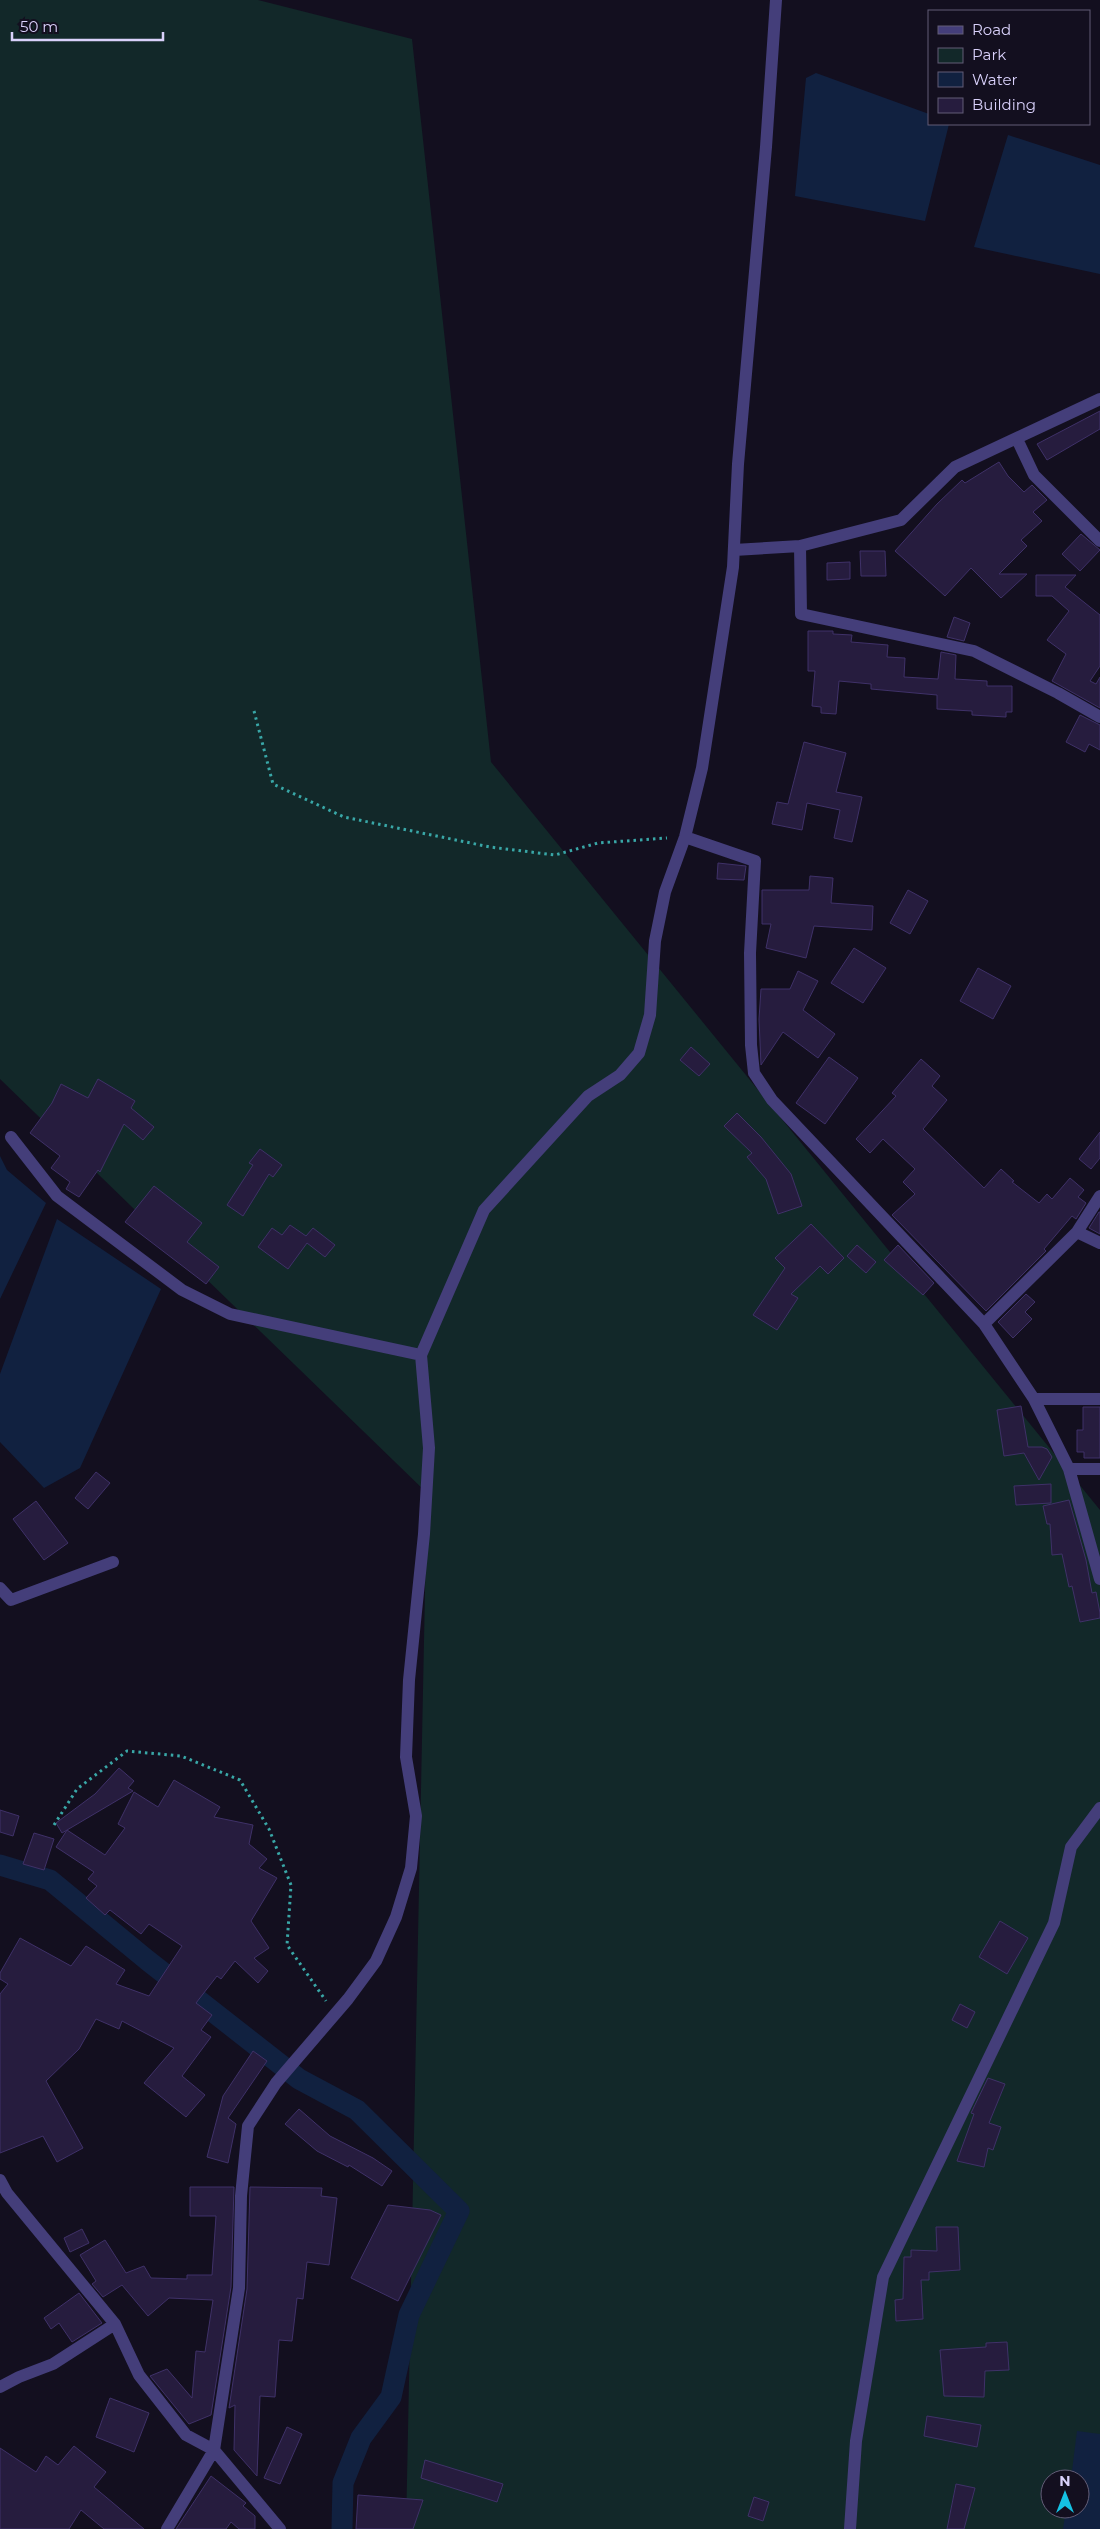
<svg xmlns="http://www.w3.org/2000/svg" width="1100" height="2529" font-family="Montserrat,sans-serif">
  <rect width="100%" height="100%" fill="#130f1f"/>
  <path fill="#122829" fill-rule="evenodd" d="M0,0H258L412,39L491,762L1100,1510V2529H406L427,1493L0,1079ZM1050,2479H1080V2509H1050Z"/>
  <path fill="#112140" d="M816,73L929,114V124H949L925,221L795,196L806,78Z
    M1008,135L1100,165V274L974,247Z
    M0,1156L7,1170L46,1203L0,1299Z
    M57,1219L161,1289L80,1468L44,1488L0,1442V1374Z
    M1077,2431L1100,2434V2529H1063L1066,2509H1080V2479H1071Z"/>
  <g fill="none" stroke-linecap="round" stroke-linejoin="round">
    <path stroke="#112140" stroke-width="21" d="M0,1865L50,1880L147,1960L299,2079L357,2110L459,2211L409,2315L391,2397L361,2438L343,2483L342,2529"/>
  </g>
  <path fill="#261c3e" stroke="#3f3168" d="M1100,411V429L1047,460L1037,444Z
    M999,462L1008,476L1024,492L1032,485L1047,500L1033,512L1042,521L1021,540L1027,546L999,574H1027L1001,598L971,568L945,596L895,551L937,504L962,480L965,483Z
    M1081,534L1100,550L1080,571L1062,554Z
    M860,551H885L886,576H861Z
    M850,562V579L827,580V563Z
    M1036,575H1076L1065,587L1100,615V666L1090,681L1096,684L1100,677V708L1052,681L1066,654L1047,640L1069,611L1052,596H1036Z
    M954,617L970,623L964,641L947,637Z
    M808,631H833V634L852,635L851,642L888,645L887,657L905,658L904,677L938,679L941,652L956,655L955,679L987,681V686H1012V712H1006V717L972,715V711L937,709V695L871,689V684L839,681L836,714L821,713V707L812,706L815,671H808Z
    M1080,715L1100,725V750L1089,744L1085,752L1066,742Z
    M804,742L846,753L836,792L862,797L852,842L834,838L840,810L807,803L802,830L772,824L777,802L788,804Z
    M718,863L746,866L744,880L717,879Z
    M810,876L833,878L831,903L873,906L872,930L814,926L806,958L766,948L771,924H762V890H809Z
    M908,890L928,901L910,934L890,923Z
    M854,948L886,968L863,1003L831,983Z
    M978,968L1011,986L993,1019L960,1001Z
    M798,971L818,981L803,1010L835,1034L818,1058L783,1032L761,1065L759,1019L761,989H790Z
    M691,1047L710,1064L699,1076L680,1060Z
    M829,1057L858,1078L825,1124L796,1103Z
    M921,1059L940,1076L932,1086L947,1100L923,1129L984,1188L1001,1169L1014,1181L1012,1182L1039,1203L1047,1194L1052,1199L1070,1178L1084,1190L1078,1197L1086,1203L1076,1219L1072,1216L1044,1249L1046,1251L986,1311L892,1215L915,1194L903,1182L915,1169L883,1139L870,1153L856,1139L896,1096L892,1093Z
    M98,1079L135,1101L131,1108L154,1127L143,1140L124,1124L100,1172L98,1170L79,1197L66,1189L70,1182L51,1168L60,1156L30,1133L52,1103L61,1084L88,1098Z
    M737,1113L761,1137L791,1174L802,1206L778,1214L766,1179L747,1157L752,1153L724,1126Z
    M1100,1132V1158L1091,1169L1079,1159Z
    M260,1149L282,1165L273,1177L269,1174L243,1216L227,1205L253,1165L249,1163Z
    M154,1186L202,1223L187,1242L219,1267L206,1284L125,1222Z
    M1099,1212H1100V1234L1089,1228Z
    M811,1224L844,1258L828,1274L820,1266L791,1294L798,1298L777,1330L753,1315L785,1268L775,1258Z
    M290,1225L306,1236L313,1228L335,1245L325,1257L307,1243L288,1269L258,1247L272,1228L282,1235Z
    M857,1245L876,1262L866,1273L847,1256Z
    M898,1245L934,1283L923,1295L884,1260Z
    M1026,1294L1035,1302L1025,1312L1032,1319L1013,1338L998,1322Z
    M1021,1406L1028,1447H1042L1047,1449L1052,1457L1039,1480L1024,1453L1004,1456L997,1410Z
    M1083,1407H1100V1458H1084V1452H1077V1430H1083Z
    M96,1472L110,1483L88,1509L75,1498Z
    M1051,1484V1503L1016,1505L1014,1486Z
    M1069,1500L1086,1560L1092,1593L1096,1592L1100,1613V1618L1080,1622L1072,1586L1069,1587L1062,1554L1052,1555L1050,1524H1047L1043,1506Z
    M36,1501L68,1543L44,1560L13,1519Z
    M119,1768L134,1781L128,1788L133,1791L62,1833L56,1823L95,1794Z
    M174,1780L220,1807L214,1817L253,1825L249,1844L267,1859L259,1868L277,1878L251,1921L269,1948L254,1958L268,1971L258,1983L235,1961L221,1979L217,1976L196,2003L212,2015L201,2030L211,2037L182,2076L205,2095L186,2117L144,2083L174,2048L122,2021L119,2029L96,2019L79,2049L46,2081L83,2148L57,2162L43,2136L0,2153V1994L8,1984L0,1979V1973L20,1938L71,1966L86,1946L125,1970L116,1984L149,1996L182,1946L149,1924L141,1934L110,1910L105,1915L86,1898L97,1886L88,1879L94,1872L56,1847L67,1830L105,1855L125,1828L118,1824L134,1792L158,1807Z
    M0,1810L19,1816L13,1836L0,1832Z
    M34,1833L54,1839L44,1870L23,1864Z
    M1000,1921L1028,1938L1007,1974L979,1957Z
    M960,2004L975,2012L967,2028L952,2020Z
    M253,2051L267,2061L228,2118L236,2124L228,2163L207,2157L223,2096Z
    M988,2078L1005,2084L989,2123L1001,2127L993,2150L988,2148L984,2167L957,2161L974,2114L971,2113Z
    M299,2109L330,2136L373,2158L392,2171L382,2186L349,2165L348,2167L317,2151L285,2124Z
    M190,2187H234L231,2287L211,2415L189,2424L150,2376L167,2369L192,2398L196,2351L205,2352L213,2300L169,2298L148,2316L122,2285L103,2297L92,2284L96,2281L80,2255L105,2240L126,2273L144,2266L151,2278L187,2279V2275H212L216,2216H190Z
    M250,2187L322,2188L321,2196L337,2198L329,2265L307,2262L303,2299L297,2298L292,2341L279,2340L275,2397L260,2396L257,2476L234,2450L235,2405L229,2408L247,2289Z
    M388,2205L430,2210L441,2215L398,2301L351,2278Z
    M936,2227H958L960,2270L929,2272V2280H921L923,2319L896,2321L895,2300L903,2299L904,2257H911V2250L937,2251Z
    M82,2229L89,2243L70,2252L64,2238Z
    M79,2293L102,2323L72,2342L59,2323L51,2329L44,2318Z
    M1007,2342L1009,2370L985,2371L984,2397L944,2396L940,2350L986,2347V2343Z
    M110,2398L149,2413L134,2452L96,2437Z
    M927,2416L981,2425L977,2447L924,2436Z
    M287,2427L302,2434L280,2484L264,2478Z
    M74,2446L106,2472L94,2487L144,2529H104L81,2510L69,2529H0V2448L36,2472L46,2456L58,2465Z
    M425,2460L503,2484L497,2502L421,2478Z
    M211,2476L246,2503L243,2506L255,2516V2529H239L231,2522L226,2529H176Z
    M956,2484L975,2488L964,2529H947Z
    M358,2495L423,2500L413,2529H356Z
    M754,2497L769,2502L763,2521L748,2516Z"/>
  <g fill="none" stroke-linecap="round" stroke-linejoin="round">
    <path stroke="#39a7a7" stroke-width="3" stroke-dasharray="2.5 4" stroke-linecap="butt" d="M254,711L273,784L344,817L490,847L555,855L598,843L667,838
      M54,1825L77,1789L127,1751L181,1756L240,1780L269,1829L291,1885L287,1945L326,2001"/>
    <path stroke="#443e7a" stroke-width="12" d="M1017,439L1034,475L1100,541
      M800,546L801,614L974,651L1058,693L1100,717
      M734,550L800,546L901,520L955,467L1100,399
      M685,837L755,861L750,953L751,1045L754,1073L772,1100L984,1324L1077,1232L1100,1196
      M11,1137L57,1196L182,1290L230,1314L421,1355
      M1077,1232L1100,1243
      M984,1324L1034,1399L1069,1469L1100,1579
      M1034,1399H1100
      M1069,1469H1100
      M0,1588L11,1600L113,1562
      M0,2180L7,2193L115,2324L139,2375L186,2435L214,2450L167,2529
      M0,2387L19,2377L53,2364L115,2324
      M280,2529L214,2450L239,2288L241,2196L248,2126L276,2083L348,1999L376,1961L396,1917L411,1868L416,1816L406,1757L409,1680L424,1534L429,1448L421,1355L484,1210L588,1096L620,1075L639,1053L650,1015L655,941L665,892L685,837L702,768L733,567L738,464L766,147L776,0
      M850,2529L856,2441L883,2277L1054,1923L1071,1847L1100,1808"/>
  </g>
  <rect x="928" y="10" width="162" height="115" fill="#130f1f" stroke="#625d77"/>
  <rect x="938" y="26" width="25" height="8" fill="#443e7a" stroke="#625d77"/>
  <text x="972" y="35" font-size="15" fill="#d9d1fb">Road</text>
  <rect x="938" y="48" width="25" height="15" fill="#122829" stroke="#625d77"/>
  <text x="972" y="60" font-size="15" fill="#d9d1fb">Park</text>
  <rect x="938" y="72" width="25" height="15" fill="#112140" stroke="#625d77"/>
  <text x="972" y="85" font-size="15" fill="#d9d1fb">Water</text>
  <rect x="938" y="98" width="25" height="15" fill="#261c3e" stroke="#625d77"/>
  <text x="972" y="110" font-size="15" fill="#d9d1fb">Building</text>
  <g transform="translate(1065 2494)"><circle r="24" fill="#130f1f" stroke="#625d77"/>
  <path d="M0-4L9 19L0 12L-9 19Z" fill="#15c1e3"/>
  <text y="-8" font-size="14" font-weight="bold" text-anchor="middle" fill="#d9d1fb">N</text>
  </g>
  <path d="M12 32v8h151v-8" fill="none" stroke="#d9d1fb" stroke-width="2.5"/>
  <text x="20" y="32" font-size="15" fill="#d9d1fb" stroke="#130f1f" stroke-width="4" paint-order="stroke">50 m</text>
</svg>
